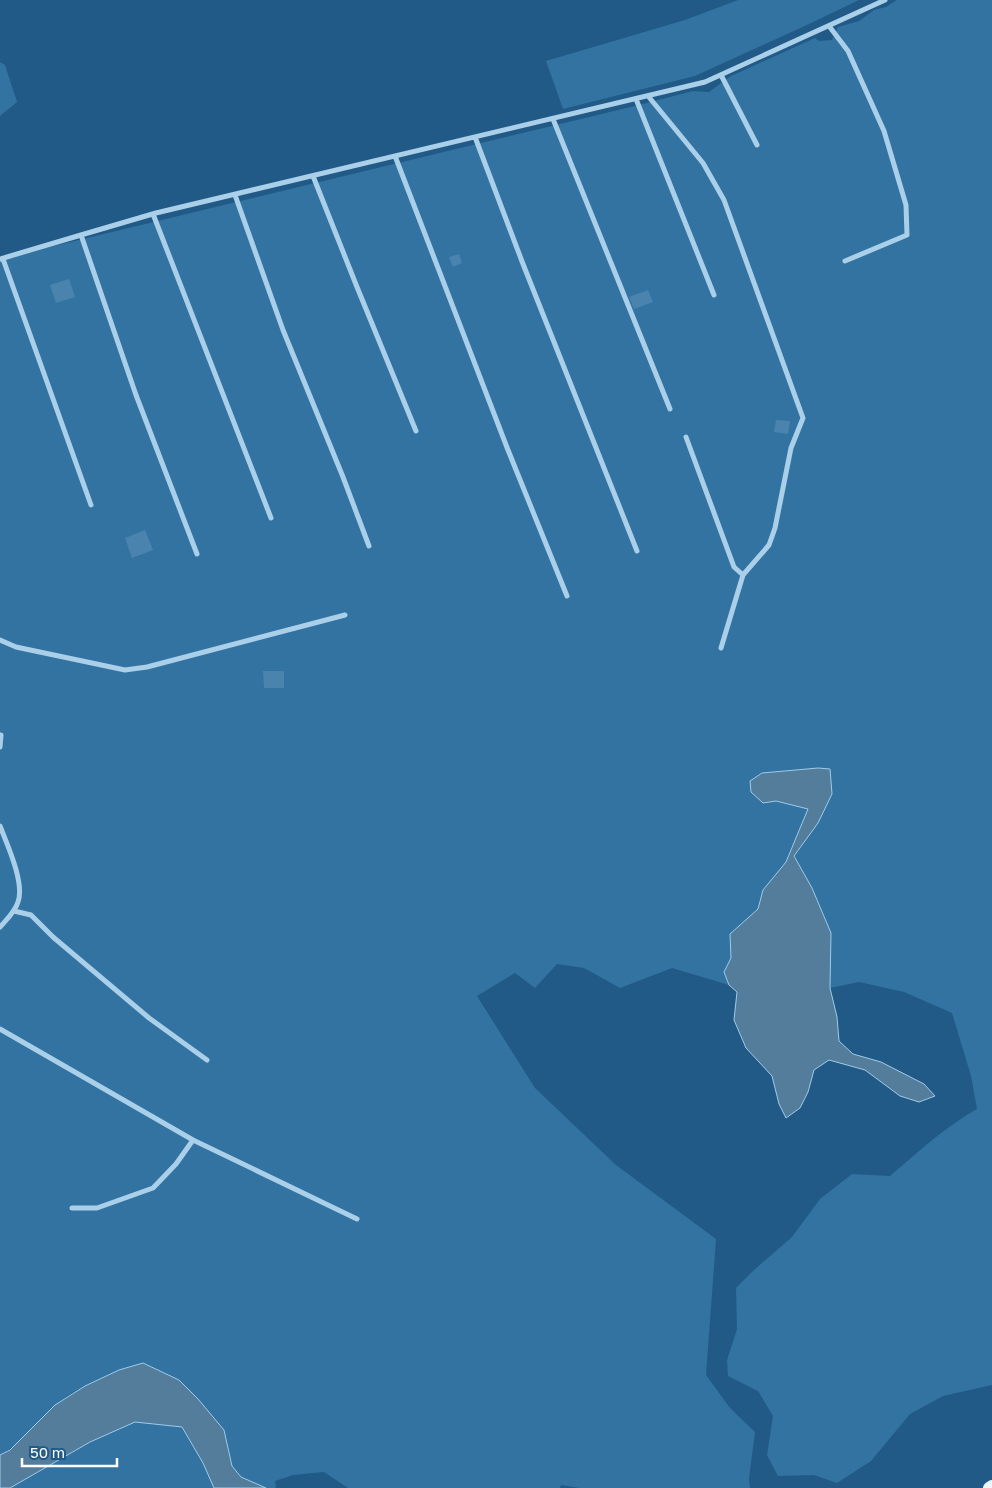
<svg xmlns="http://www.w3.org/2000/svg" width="992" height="1488" font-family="'Golos Text',sans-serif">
  <rect width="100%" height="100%" fill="#215a86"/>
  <path fill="#3273a2" d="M738,0H859L807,25L695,76L563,109L546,61L685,20Z
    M897,0H992V1385L943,1396L910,1414L871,1461L837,1483L814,1475L778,1476L767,1455L773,1416L758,1391L728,1376L727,1360L737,1329L736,1288L754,1270L792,1237L820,1199L852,1174L890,1176C918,1152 945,1127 977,1109L971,1076L952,1013L904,992L859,982L830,988L831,933L812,888L794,856L805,841L818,768L762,773L763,803L776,801L808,809L786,862L763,890L758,909L730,934L731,958L724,972L729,985L672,968L620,988L584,968L557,964L535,988L515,973L477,996L535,1088L616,1165L716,1239L706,1375L730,1408L755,1432L749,1478L750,1488H579L561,1485L560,1488H348L324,1472L293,1475L275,1481L276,1488H266L241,1477L232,1466L224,1430L119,1370C97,1380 73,1390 54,1406C36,1421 22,1444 0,1455V259L639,105L693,91L709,92L731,76L815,38L819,41L832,40L838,27L859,21L874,10L886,7Z
    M0,62L5,65L17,102L0,116Z
    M135,1422L182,1427L203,1463L214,1488H10L90,1442Z"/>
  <path fill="#547c9b" stroke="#9ecceb" d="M818,768L830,769L832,794L818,823L794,856L812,888L831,933L830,988L837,1017L839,1041L853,1054L881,1062L924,1084L935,1096L919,1102L900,1096L865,1070L829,1060L814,1070L808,1092L800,1108L786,1118L779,1104L772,1076L746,1048L734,1020L737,992L729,985L724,972L731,958L730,934L758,909L763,890L786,862L808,809L776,801L763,803L751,792L750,781L762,773Z
    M143,1363L179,1380L198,1399L224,1430L232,1466L241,1477L266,1488H214L203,1463L182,1427L135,1422L90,1442L10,1488H0V1455L10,1450L55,1405L85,1386L119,1370Z"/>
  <path fill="#4a84ae" d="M459,254L462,263L453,267L449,257Z
    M69,279L75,297L56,303L50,285Z
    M648,290L653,302L634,309L629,297Z
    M776,420L790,421L788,434L774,432Z
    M145,530L153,550L132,558L125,538Z
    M263,671H284V688H264Z"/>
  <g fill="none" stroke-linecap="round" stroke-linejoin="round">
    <path stroke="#aacfe9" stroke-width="5" d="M829,26L848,51L884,131L906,205L907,235L845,261
      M721,75L757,145
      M648,96L703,163L724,200L803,418L791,448L775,528L769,545L743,575L721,648
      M636,99L714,295
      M553,119L670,409
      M475,137L523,264L637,551
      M395,156L508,450L567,596
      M313,176L357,287L416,431
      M235,195L283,330L343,477L369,546
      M153,214L271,518
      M81,235L136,395L197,554
      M0,259L81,235L156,213L705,82L885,0
      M3,259L91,505
      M686,437L734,567L743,575
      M0,640L16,647L125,670L147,667L345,615
      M0,747L1,735
      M0,826C7,844 25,883 18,902C15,912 7,919 0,927
      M14,911L31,915L53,937L149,1018L207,1060
      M0,1029L193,1140L357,1219
      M72,1208H97L153,1188L176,1164L193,1140"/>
    <path stroke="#eef6fe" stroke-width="12" d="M989,1488L992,1486"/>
  </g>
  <path d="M22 1458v8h95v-8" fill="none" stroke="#ffffff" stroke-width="2.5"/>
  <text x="30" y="1458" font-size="15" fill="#ffffff" stroke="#215a86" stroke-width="4" paint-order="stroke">50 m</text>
</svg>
